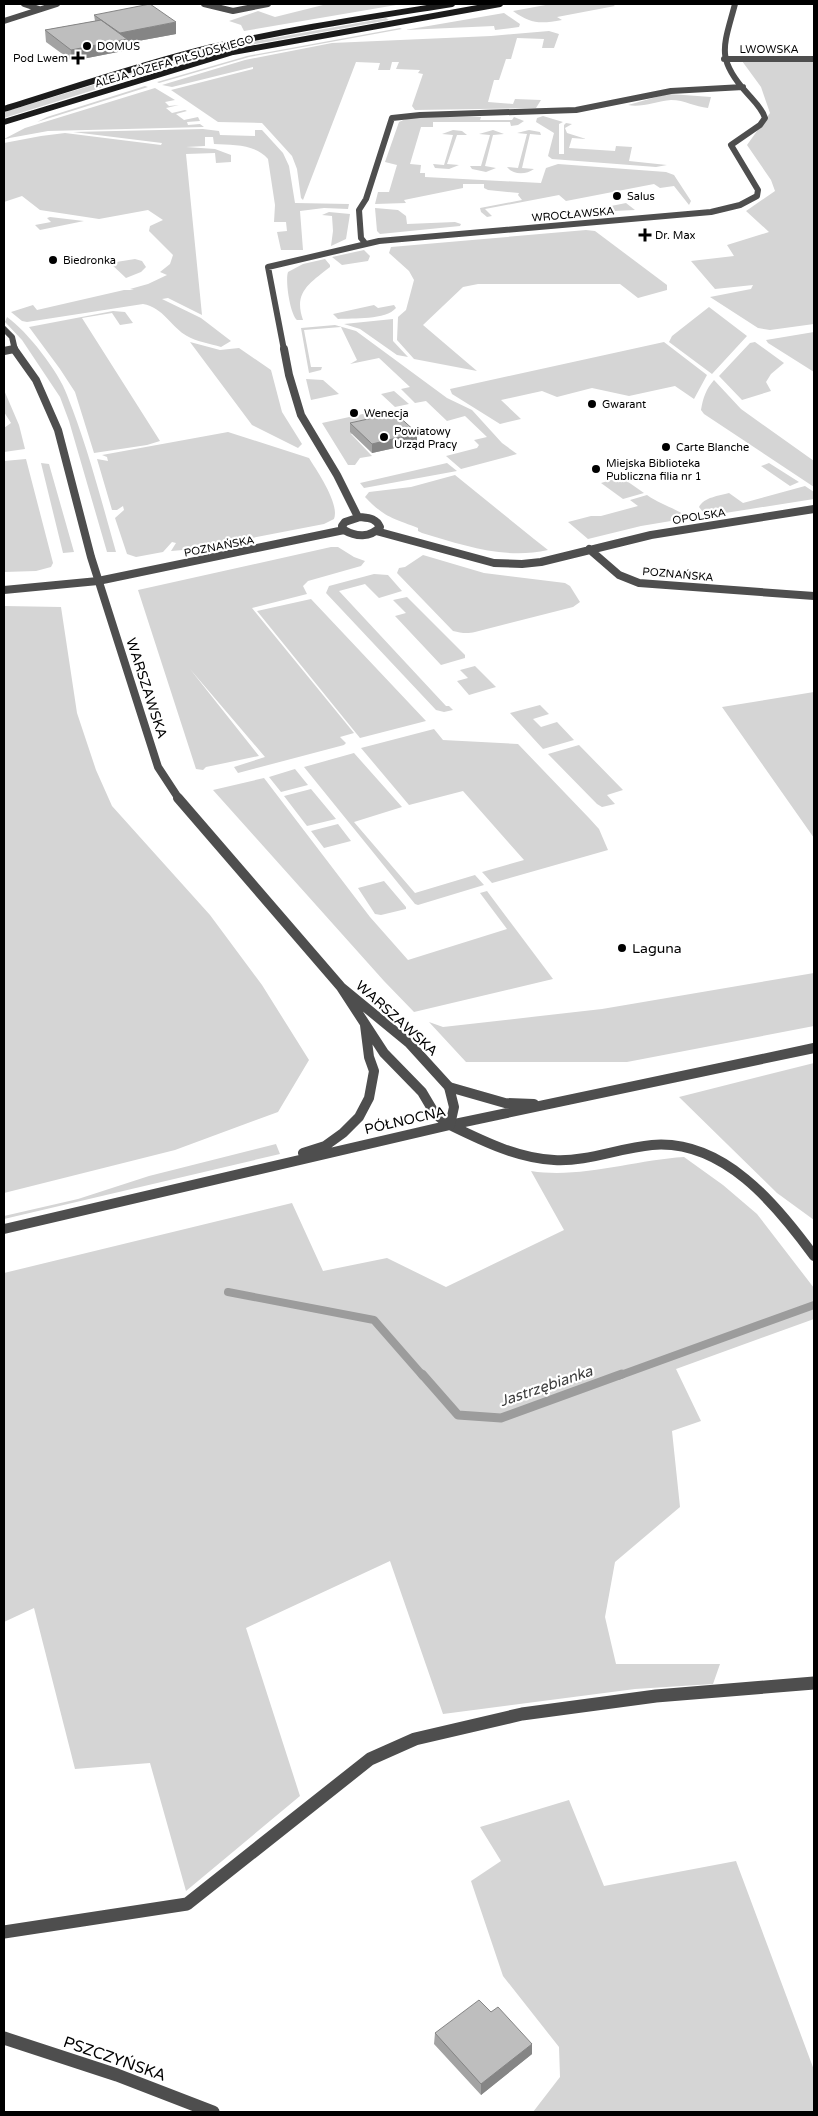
<svg xmlns="http://www.w3.org/2000/svg" width="818" height="2116" font-family="'Varela Round',sans-serif">
  <rect width="100%" height="100%" fill="#fff"/>
  <path fill="#d5d5d5" d="M327,4H402L244,31L241,25L229,21L258,11L275,17Z
    M551,4H612L615,6L557,17L562,20C540,24 531,24 513,11Z
    M504,13L520,24L519,27L495,30L494,26L405,30Z
    M386,18L389,20L239,47L142,74L145,69L246,43Z
    M400,28L402,29L249,57L159,83L157,82L247,56Z
    M549,31L559,34L554,48H542L544,39L517,38L511,59H506L499,80H494L488,102L513,104L515,99L541,100L536,108L415,110L412,106L423,74L418,73L420,70L396,69L399,62H392L390,70H378L380,63L356,62L303,200L301,198L297,169L292,156L262,123L218,122L171,90L253,69V67L172,87L162,85L245,60L332,43L491,36Z
    M814,60V324L770,330L758,328L710,297L751,289L753,285L715,289L691,261L734,256L727,245L769,232L746,211L775,191L771,180L747,145L770,113L761,87L742,61Z
    M132,73H134L129,79L4,118V112Z
    M145,86L148,87L37,122L47,117Z
    M155,88L175,100L165,102L169,106L179,105L166,108L172,113L185,110L187,111L176,114L184,120L198,117L200,121L187,122L188,125L200,124L204,127L48,131L4,139L25,128Z
    M667,94H670L711,97L708,108C695,107 685,100 671,100C657,101 641,108 628,105Z
    M543,116L563,122L559,124V154H564V125L566,123L572,124L565,128L567,133L586,139L572,138L569,148L615,151L616,146L632,147L629,161L667,165L656,167L552,159L548,156L554,133L536,122L537,118Z
    M410,117H481L480,120H512L514,117L524,121L518,125L511,126L510,122H433V127H421L410,164L421,165L420,173H425V177L541,183L546,168L558,164L666,172L674,175L691,201L689,205L674,186L660,188L654,184L566,201L559,195L485,209L492,216L487,217L481,212L480,208L522,200L518,195L519,193L488,190L484,188V184H463V188L404,200L406,203L375,204L378,192H389L397,165L385,162L399,122Z
    M203,129L219,131L220,135L255,136V130H262L283,153L289,166L295,203L349,204L348,209L324,208L300,211L303,250H281L277,232L287,231L286,222H274L275,205L268,159C255,144 233,145 214,144L213,137H205V146L186,147L215,149L231,155V162L216,163L215,153L186,154L202,315L168,298L162,299L201,318L231,341L221,347C211,344 195,341 187,336C172,328 163,307 143,304L27,322L22,321L11,312L33,305L37,310L124,290H134L130,289L148,284L167,275L160,272L170,264L173,255L149,231L150,226L163,220L148,210L99,219L40,210L22,196L4,202V143L41,136L65,133L161,145L162,143L73,132Z
    M453,130L462,131L467,135H457L447,164L459,165L449,169L435,168L433,164L444,165L453,135L442,134Z
    M493,130L504,134L493,135L485,166L496,168L486,172L472,169L470,166H481L490,135L479,134Z
    M529,130L540,132L541,135L530,134L522,168L534,169C526,175 513,175 507,167L518,168L527,134L517,133Z
    M626,203L635,210L613,211V214L598,216L591,210Z
    M375,208L398,210L406,216L407,224L455,222L461,224L460,226L380,234L377,231Z
    M329,212L350,214L346,239L331,246L333,231L332,216L322,215Z
    M50,217L84,221L40,230L35,225L51,222L47,218Z
    M586,230L595,231L667,285V290L638,298L620,284H478L463,287L423,325L477,371L414,359L397,340L398,317L406,310L414,280L409,271L389,253L391,247Z
    M364,250L370,256L368,261L342,265L332,257Z
    M135,259L142,261L146,267L141,272L126,278L110,263Z
    M325,259L330,265V267C310,283 293,292 303,320H297C290,314 285,280 288,272L303,264Z
    M374,305L378,308L394,305L396,308C386,320 353,318 338,319L333,314Z
    M709,307L747,336L712,374L669,342L672,336Z
    M113,311L125,312L133,323L120,325L112,313L82,318L160,441L147,445L94,453L75,392L60,369L29,327Z
    M7,317C27,331 59,372 67,395C87,445 101,499 116,552H107L69,421L60,397L22,340L5,322Z
    M393,319V341L408,357L397,355L360,329L344,324Z
    M335,325L356,331L447,398L472,410L502,443L517,454L461,469L446,456L477,448L479,445L474,440L487,437L465,416L447,421L426,401L415,403L401,389L410,387L379,358L350,364L357,360L341,327L304,330L311,367H322L321,370L309,373L301,328Z
    M814,332V372L768,343L766,340Z
    M190,342L220,350L239,348L271,370L282,412L302,444L298,448L252,425Z
    M664,342L707,375L694,399L675,386L629,396L592,388L557,397L542,391L501,400L521,419L500,424L452,394L450,389Z
    M755,342L784,363L771,374L766,382L771,391L742,400L719,376L750,343Z
    M306,379L323,380L339,394L311,400Z
    M714,380L741,409L814,461V487L704,414L701,410C703,398 706,389 714,380Z
    M4,390L19,425L25,449L4,452V428L11,423L4,412Z
    M394,391L409,404L395,407L381,394Z
    M381,410L396,424L351,434L372,456L360,458L355,465H348L322,423Z
    M228,432L309,458C317,471 340,504 334,519L324,524L195,549L171,551L176,543L172,542L163,552L136,557L127,554L115,518L124,510L123,506L117,510H112L97,459L108,461L107,457L102,455Z
    M26,459L53,563L51,567L36,571L4,572V461Z
    M41,463L49,464L74,552L63,553Z
    M447,463L457,471L364,488L360,483Z
    M769,463L799,482L790,486L761,466Z
    M455,475L534,539L548,550C504,560 463,545 422,533L418,531V528C393,518 385,518 365,497L369,492L411,487Z
    M621,477L644,493L623,499L601,483Z
    M805,486L814,492V499L706,516L699,507C704,497 719,496 729,493L743,503Z
    M647,495C661,505 676,508 689,518L641,526L588,539L568,522L591,516H601L638,506L630,500Z
    M331,547H338L354,557L365,561L361,566L308,581L303,586L307,594L252,608L354,733L340,737L346,743L344,745L238,773L234,767L265,757L190,669L259,756L206,767L203,770L196,769L138,590Z
    M423,555L484,573L565,583L570,586L580,602L573,607L475,632C467,634 461,633 453,631L397,573L399,568L405,567Z
    M374,574L388,575L402,591L379,598L365,584L339,591L446,706H449L453,710L444,712L436,710L326,593L329,586Z
    M407,597L465,655V658L441,665L395,616L406,613L393,600Z
    M311,599L426,721L360,738L257,611Z
    M4,606L61,607L77,713L96,770L112,806L210,915L262,985L309,1060L278,1112L175,1150L4,1193Z
    M475,666L496,687L469,695L457,681L468,678L460,670Z
    M814,692V838L722,707Z
    M540,705L549,714L533,719L541,727L557,722L574,740L543,749L510,713Z
    M434,729L443,740L518,744L589,818L599,829L608,850L492,883L482,872L524,860L463,791L409,805L361,748Z
    M579,745L623,790L607,795L615,804L602,807L597,804L548,754Z
    M354,753L402,807L354,822L415,893L475,875L484,885L418,905L415,904L304,767Z
    M295,769L308,785L281,792L269,777Z
    M264,778L370,917L408,960L507,929L480,893L487,891L553,979L414,1012L384,981L213,790Z
    M311,789L336,819L307,826L284,796Z
    M338,824L351,841L324,848L311,831Z
    M384,881L406,907V909L381,915L375,914L358,888Z
    M814,973V1026L627,1062H466L429,1022L443,1027L602,1009Z
    M814,1063V1220L777,1193L679,1097Z
    M276,1144L280,1154L4,1219V1216L78,1199L149,1176Z
    M684,1157L723,1185L757,1214L814,1288V1319L676,1369L701,1421L672,1431L680,1507L615,1562L605,1617L616,1664H720L713,1684L635,1689L443,1714L390,1561L246,1628L300,1796L186,1891L150,1763L75,1769L34,1608L4,1622V1273L292,1203L323,1271L387,1258L446,1287L564,1230L531,1171C580,1179 634,1160 684,1157Z
    M569,1800L604,1886L736,1861L814,2070V2112H533L560,2077L559,2047L503,1976L471,1881L501,1861L480,1827Z"/>
  <g fill="none" stroke-linecap="round" stroke-linejoin="round">
    <path stroke="#9c9c9c" stroke-width="8" d="M228,1292L374,1320L423,1376
      M618,1376L814,1305"/>
    <path stroke="#9c9c9c" stroke-width="9" d="M422,1374L458,1415L501,1418L622,1374"/>
    <path stroke="#4e4e4e" stroke-width="6" d="M24,4L39,9
      M204,4L233,11L268,4
      M4,21L57,4
      M724,59H814
      M365,243L361,238L359,210L366,199L392,118L420,115L576,110L671,91L743,87
      M9,350L14,349
      M284,350L268,267L379,241L711,212L740,205L757,196L758,190L731,145L760,125L765,118C762,108 754,101 747,93C715,58 724,46 735,4"/>
    <path stroke="#4e4e4e" stroke-width="8" d="M284,349L289,375L301,415L337,475L358,517
      M4,351L14,349
      M360,517C369,518 376,518 380,527C370,538 356,537 344,530L342,526L345,522Z
      M376,531L494,563L522,564L541,562L651,535L814,509
      M589,549L619,575L639,583L814,596
      M98,581L344,530"/>
    <path stroke="#4e4e4e" stroke-width="10" d="M449,1087L505,1103L534,1104
      M450,1125C483,1141 517,1158 554,1160C587,1162 619,1148 652,1145C723,1139 776,1204 814,1256
      M450,1125L814,1048"/>
    <path stroke="#4e4e4e" stroke-width="13" d="M4,1932L187,1904L370,1759L415,1739L522,1714L656,1696L814,1683"/>
    <path stroke="#4e4e4e" stroke-width="6" d="M4,329L12,337L15,350"/>
    <path stroke="#4e4e4e" stroke-width="8" d="M14,349L36,380L58,430L91,557L158,767L179,799
      M4,590L98,581"/>
    <path stroke="#4e4e4e" stroke-width="10" d="M178,798L341,987
      M341,987L409,1043L449,1087L454,1107L450,1125L435,1114L422,1092L384,1053Z
      M303,1153L325,1146L343,1133L359,1117L369,1098L374,1071L369,1057L365,1025
      M4,1229L450,1125"/>
    <path stroke="#4e4e4e" stroke-width="13" d="M4,2038L117,2075L213,2112"/>
    <path stroke="#1b1b1b" stroke-width="6" d="M4,109C72,88 139,65 208,48C289,29 371,17 452,4
      M4,122L233,52L500,4"/>
  </g>
  <path fill="#a3a3a3" d="M94,15L176,34L127,43L128,50L72,61L46,42L45,30L95,21Z
    M350,423L417,443L372,453L350,432Z
    M491,2012L532,2044V2054L481,2095L434,2044L435,2033Z"/>
  <path fill="#858585" d="M176,22V34L127,43L128,50L72,61L71,50L120,33Z
    M417,433V443L372,453V444Z
    M532,2044V2054L481,2095V2084Z"/>
  <path fill="#bebebe" stroke="#858585" d="M150,4L176,22L120,33L94,15Z
    M101,20L127,39L71,50L45,30Z
    M395,413L417,433L372,444L350,423Z
    M479,2000L491,2012L498,2007L532,2044L481,2084L435,2033Z"/>
  <g fill="#000" stroke="#fff" stroke-width="2">
    <circle cx="87" cy="46" r="5"/>
    <path d="M75.5 50.5h5v5h5v5h-5v5h-5v-5h-5v-5h5z"/>
    <circle cx="617" cy="196" r="5"/>
    <path d="M642.5 227.5h5v5h5v5h-5v5h-5v-5h-5v-5h5z"/>
    <circle cx="53" cy="260" r="5"/>
    <circle cx="592" cy="404" r="5"/>
    <circle cx="354" cy="413" r="5"/>
    <circle cx="384" cy="437" r="5"/>
    <circle cx="666" cy="447" r="5"/>
    <circle cx="596" cy="469" r="5"/>
    <circle cx="622" cy="948" r="5"/>
  </g>
  <g text-anchor="middle" stroke-width="4.5" stroke-linejoin="round" paint-order="stroke">
    <g font-size="11" fill="#000" stroke="#fff" text-anchor="start">
      <text x="97" y="50">DOMUS</text>
      <text x="68" y="62" text-anchor="end">Pod Lwem</text>
      <text x="627" y="200">Salus</text>
      <text x="655" y="239">Dr. Max</text>
      <text x="63" y="264">Biedronka</text>
      <text x="602" y="408">Gwarant</text>
      <text x="364" y="417">Wenecja</text>
      <text x="394" y="435">Powiatowy<tspan x="394" dy="13">Urząd Pracy</tspan></text>
      <text x="676" y="451">Carte Blanche</text>
      <text x="606" y="467">Miejska Biblioteka<tspan x="606" dy="13">Publiczna filia nr 1</tspan></text>
    </g>
    <g font-size="11" fill="#000" stroke="#fff">
      <text x="769" y="53">LWOWSKA</text>
      <text transform="translate(174 61) rotate(-16)" y="4">ALEJA JÓZEFA PIŁSUDSKIEGO</text>
      <text transform="translate(573 214) rotate(-5)" y="4">WROCŁAWSKA</text>
      <text transform="translate(699 516) rotate(-9)" y="4">OPOLSKA</text>
      <text transform="translate(219 546) rotate(-11)" y="4">POZNAŃSKA</text>
      <text transform="translate(678 574) rotate(5)" y="4">POZNAŃSKA</text>
    </g>
    <g font-size="14" fill="#000" stroke="#fff">
      <text transform="translate(147 688) rotate(72)" y="5">WARSZAWSKA</text>
      <text transform="translate(397 1018) rotate(42)" y="5">WARSZAWSKA</text>
      <text transform="translate(405 1120) rotate(-13)" y="5">PÓŁNOCNA</text>
    </g>
    <g font-size="14" fill="#000" stroke="#fff" text-anchor="start">
      <text x="632" y="953">Laguna</text>
    </g>
    <g font-size="15" font-style="italic" fill="#3d3d3d" stroke="#fff">
      <text transform="translate(546 1386) rotate(-19)" y="5">Jastrzębianka</text>
    </g>
    <g font-size="16" fill="#000" stroke="#fff">
      <text transform="translate(115 2058) rotate(19)" y="6">PSZCZYŃSKA</text>
    </g>
  </g>
  <rect width="818" height="2116" fill="none" stroke="#000000" stroke-width="10"/>
</svg>
